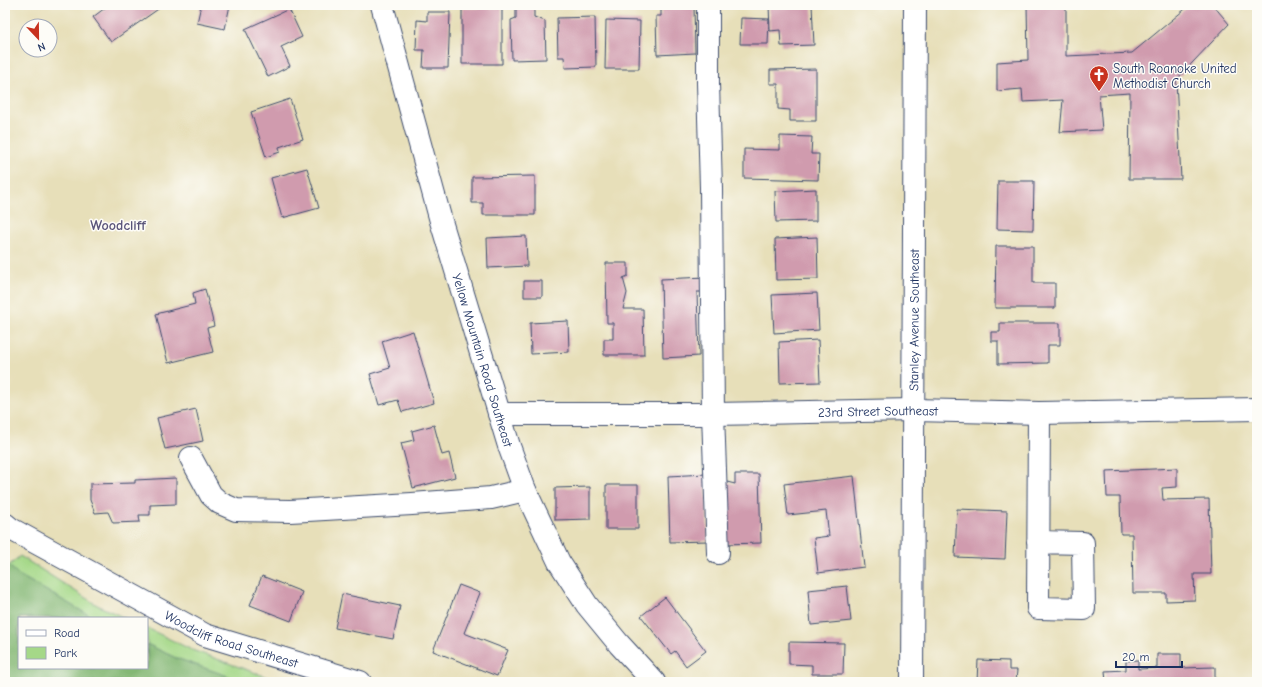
<svg xmlns="http://www.w3.org/2000/svg" width="1262" height="687" font-family="'Comic Neue',sans-serif">
  <rect width="100%" height="100%" fill="#fdfcf7"/>
  <filter id="ink" filterUnits="userSpaceOnUse"><feTurbulence type="fractalNoise" baseFrequency=".025" numOctaves="2"/><feDisplacementMap in="SourceGraphic" scale="8" xChannelSelector="R" yChannelSelector="G"/><feConvolveMatrix kernelMatrix="1 2 1 2 8 2 1 2 1" color-interpolation-filters="sRGB"/></filter>
  <filter id="wash" filterUnits="userSpaceOnUse"><feTurbulence type="fractalNoise" baseFrequency=".012" numOctaves="4" result="noise"/><feDisplacementMap in="SourceGraphic" scale="16" xChannelSelector="R" yChannelSelector="G"/><feGaussianBlur stdDeviation="0.9" result="paint"/><feColorMatrix in="noise" values="0 0 0 0 0 0 0 0 0 0 0 0 0 0 0 0 0 1.4 0 .05"/><feComposite in="paint" operator="in"/></filter>
  <g filter="url(#wash)">
    <rect width="100%" height="100%" fill="#e7dfb9"/>
    <path fill="#a5d888" stroke="#608473" d="M20,556L97,605L125,618H19V668H147V628L192,650L281,682H5V569Z"/>
    <path fill="#84b874" stroke="#507469" d="M5,562L19,575L94,618H19V668H147V644L176,658L245,682H5Z"/>
    <g id="blocks">
      <path fill="#d09bae" d="M103,5H164L111,42L93,17L105,8Z
        M201,5H230L225,29L197,23Z
        M694,5L695,53L657,55L656,16H661V7Z
        M769,5H812L814,45L781,46L780,30L770,31Z
        M1027,5H1066V56L1132,53L1190,5H1213L1229,24L1176,80L1181,179H1129L1130,93L1099,95L1102,130L1060,132L1063,100L1023,102L1022,89L997,91V62L1028,60Z
        M462,8H502V64H462Z
        M516,8H534V17L545,21L546,59L512,60L511,20L516,18Z
        M289,9L302,37L281,47L290,66L268,77L245,29Z
        M427,12H450L448,68H423L424,50H416L417,20L427,21Z
        M595,17L596,67L565,68L564,57H558L557,18Z
        M741,18L769,19L768,44H740Z
        M606,20L640,21L639,69H605Z
        M816,69V121H790V110L778,109V84H770V70Z
        M290,99L303,139L279,147L280,152L266,157L251,112Z
        M780,136L812,137L811,154H819L818,180L744,178V149L780,150Z
        M307,168L319,208L282,218L271,178Z
        M535,176V215H483V203H472V177Z
        M998,181H1034L1033,230L997,229Z
        M816,189V221L776,222L775,191Z
        M526,236L527,266L488,268L487,238Z
        M817,237L818,279L776,280L775,239Z
        M996,246H1033V283H1055V308H995Z
        M606,263H628V276L623,278L627,293L623,309H643L644,355H604V339H613V323H607Z
        M707,277V292H697L699,356L663,358L661,279Z
        M524,281H542V297H524Z
        M205,289L214,326L207,328L213,352L168,363L156,314L195,304L193,293Z
        M817,293L819,330L774,333L772,295Z
        M568,321L569,352L531,354L530,323Z
        M1000,323H1060V345H1048V363L998,364V341H991V332H1000Z
        M413,331L434,403L402,412L398,400L379,405L370,374L390,368L382,341Z
        M818,340L820,382L780,383L779,342Z
        M196,409L203,441L165,449L157,418Z
        M434,425L442,455L449,453L455,477L413,488L401,443L414,440L412,431Z
        M1177,468V487L1162,488L1163,500L1209,499L1211,574H1194L1195,600L1166,601V593H1133L1132,534H1121L1120,497H1107L1106,471Z
        M706,474L708,541L670,542L668,476Z
        M735,474H759L761,543L724,544L723,481L735,484Z
        M854,476L864,567L818,573L814,538L829,536L826,511L788,515L784,484Z
        M176,478V504L150,505V515H139L140,522L113,523L108,512L95,513L90,500V484L135,483V480Z
        M606,485H638V529H606Z
        M590,487V519L555,520V488Z
        M957,509L1007,511L1005,559L955,557Z
        M262,576L302,592L291,621L250,605Z
        M459,585L480,593L464,633L508,650L497,676L433,651Z
        M847,586L851,621L811,625L808,590Z
        M342,594L400,606L393,639L335,628Z
        M665,597L706,651L686,666L675,651L671,654L641,616Z
        M789,642L844,643L843,674H812V665L789,664Z
        M1157,654H1181V668L1215,667V682H1106L1105,671L1126,670V661L1138,660V669L1157,668Z
        M978,660L1009,661V670H1017L1016,682H977Z"/>
    </g>
  </g>
  <g filter="url(#ink)">
    <use href="#blocks" fill-opacity="0" stroke="#3a496c" stroke-width="1"/>
    <g fill="none" stroke-linecap="round" stroke-linejoin="round">
      <defs>
        <g id="minor">
          <path id="s1" d="M382,5L441,221L464,297L509,446L525,490L559,562L587,605L619,644L654,682"/>
          <path d="M708,5V83L711,188L713,414L718,553"/>
          <path id="s2" d="M499,414H713L913,410L1039,413L1257,409"/>
          <path d="M191,458L211,495L220,503L236,510L290,511L412,504L491,498L525,490"/>
          <path id="s3" d="M5,524L11,529L205,635L360,682"/>
          <path d="M1038,542L1083,543L1084,609L1038,608L1039,413"/>
          <path id="s4" d="M912,682L915,5"/>
        </g>
      </defs>
      <use href="#minor" stroke="#3a496c" stroke-width="24"/>
      <use href="#minor" stroke="#fff" stroke-width="22"/>
    </g>
  </g>
  <defs>
    <symbol id="church-pin" viewBox="-11 -11 22 30"><path d="M0 17L-7.5 6A9.5 9.5 0 1 1 7.5 6Z" fill="#c8321e" stroke="#fdfcf7"/><path d="M-1.2-6h2.4v3.5h3.3v2.4h-3.3V6h-2.4V-.1h-3.3v-2.4h3.3Z" fill="#fff"/></symbol>
  </defs>
  <g fill-rule="evenodd">
    <use href="#church-pin" x="1088" y="64" width="22" height="30"/>
  </g>
  <g text-anchor="middle" stroke-width="3" stroke-linejoin="round" paint-order="stroke">
    <g font-size="13" fill="#1b2f5e" stroke="#fdfcf7" text-anchor="start">
      <text x="1113" y="73">South Roanoke United<tspan x="1113" dy="15">Methodist Church</tspan></text>
    </g>
    <g font-size="13" fill="#1b2f5e" stroke="#fdfcf7">
      <text dy="5" stroke="none"><textPath href="#s4" startOffset="362">Stanley Avenue Southeast</textPath></text>
      <text dy="5" stroke="none"><textPath href="#s1" startOffset="369">Yellow Mountain Road Southeast</textPath></text>
      <text dy="5" stroke="none"><textPath href="#s2" startOffset="379">23rd Street Southeast</textPath></text>
      <text dy="5" stroke="none"><textPath href="#s3" startOffset="255">Woodcliff Road Southeast</textPath></text>
    </g>
    <g font-size="14" font-weight="bold" fill="#5a557a" stroke="#fdfcf7">
      <text x="118" y="230">Woodcliff</text>
    </g>
  </g>
  <rect width="1262" height="687" fill="none" stroke="#fdfcf7" stroke-width="20"/>
  <rect x="18" y="617" width="130" height="52" fill="#fdfcf7" stroke="#a3aaba"/>
  <rect x="26" y="630" width="20" height="6" fill="#ffffff" stroke="#a3aaba"/>
  <text x="54" y="637" font-size="12" fill="#1b2f5e">Road</text>
  <rect x="26" y="647" width="20" height="12" fill="#a5d888" stroke="#a3aaba"/>
  <text x="54" y="657" font-size="12" fill="#1b2f5e">Park</text>
  <g transform="translate(38 38) rotate(158)"><circle r="19" fill="#fdfcf7" stroke="#a3aaba"/>
  <path d="M0-3L7 15L0 10L-7 15Z" fill="#c8321e"/>
  <text y="-6" font-size="11" font-weight="bold" text-anchor="middle" fill="#1b2f5e">N</text>
  </g>
  <path d="M1116 661v6h66v-6" fill="none" stroke="#1b2f5e" stroke-width="2"/>
  <text x="1122" y="661" font-size="12" fill="#1b2f5e" stroke="#fdfcf7" stroke-width="3" paint-order="stroke">20 m</text>
</svg>
